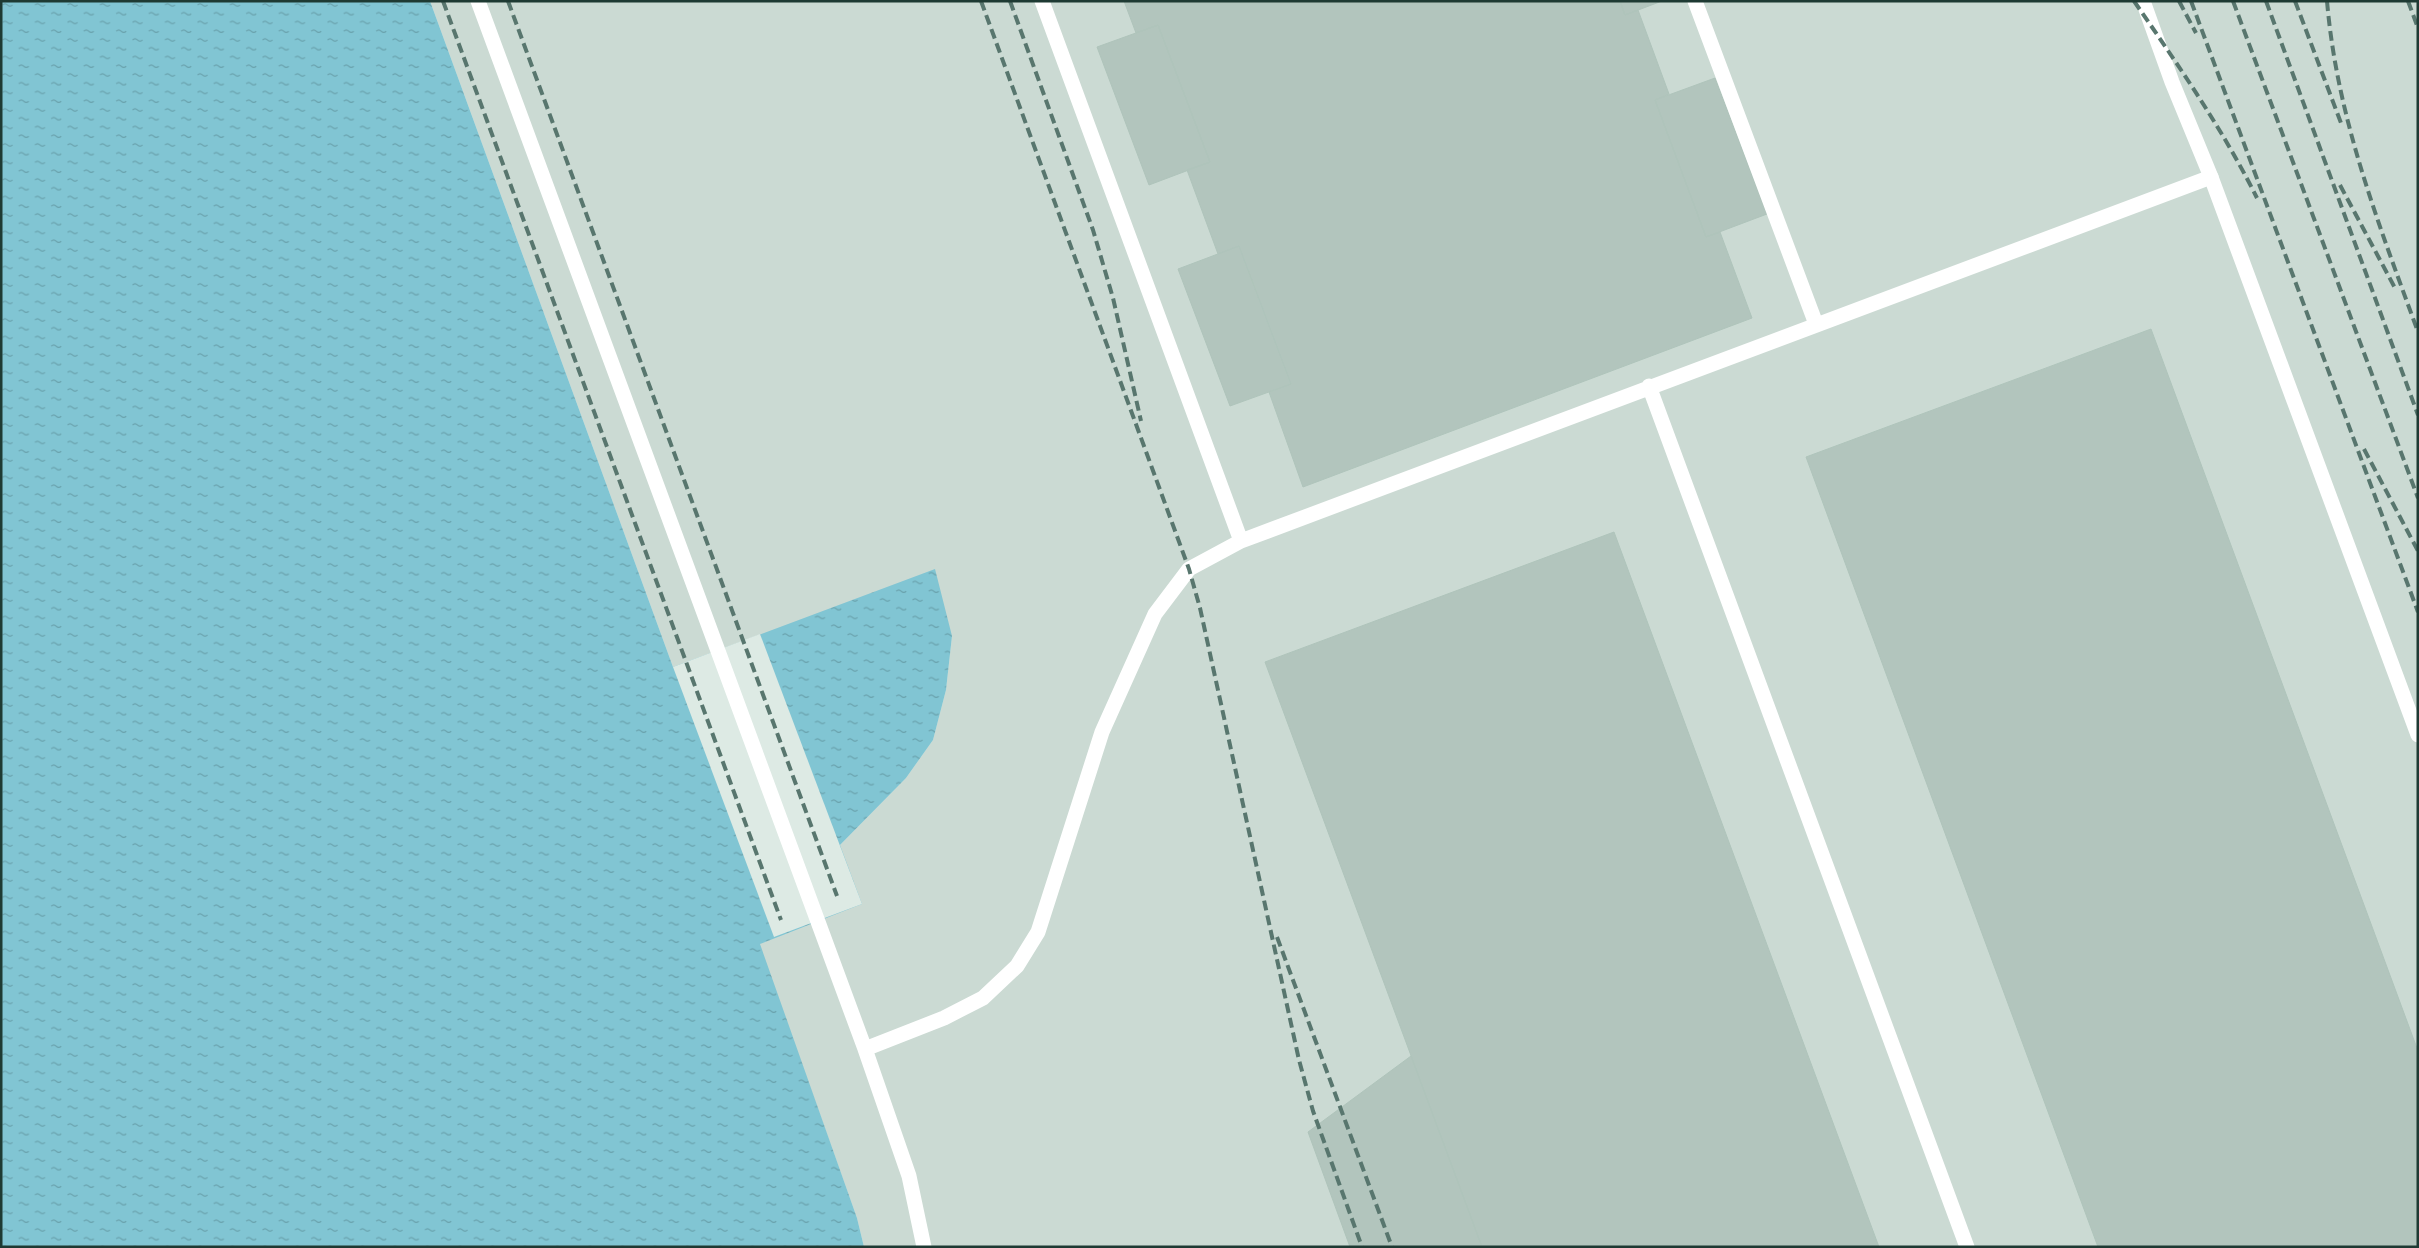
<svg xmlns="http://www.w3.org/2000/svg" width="2419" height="1248" font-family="'Nunito Sans',sans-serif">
  <defs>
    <pattern id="water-ripples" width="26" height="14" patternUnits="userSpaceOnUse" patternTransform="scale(1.25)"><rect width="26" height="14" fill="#81c5d3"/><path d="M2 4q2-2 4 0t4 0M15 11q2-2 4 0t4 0" fill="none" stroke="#69a1ac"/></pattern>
  </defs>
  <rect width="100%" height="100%" fill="#ddeae4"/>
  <path fill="#cbdad3" d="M430,1H2418V1247H864L857,1218L759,944L774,937L840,845L906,778L933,740L946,690L952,636L673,667Z"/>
  <path fill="url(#water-ripples)" d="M1,1H430L673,667L935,569L952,636L946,690L933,740L906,778L840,845L862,904L760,944L857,1218L864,1247H1Z"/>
  <path fill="#ddeae4" d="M760,634L862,904L774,937L673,667Z"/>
  <path fill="#b2c5bd" stroke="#afc4bb" d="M1124,1H1620L1625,15L1638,10L1669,94L1655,100L1706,237L1720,232L1752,318L1303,487L1269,392L1291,384L1239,246L1218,254L1187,170L1210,162L1158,25L1136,33Z
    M1620,1H1662L1625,15Z
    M1158,25L1210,162L1149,185L1097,47Z
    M1715,78L1767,214L1706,237L1655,100Z
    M1239,246L1291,384L1230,406L1178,269Z
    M2151,329L2418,1051V1247H2098L1806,457Z
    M1614,532L1879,1247H1482L1265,662Z
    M1411,1056L1482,1247H1350L1308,1132Z"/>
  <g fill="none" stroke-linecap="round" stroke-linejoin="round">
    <path stroke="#fff" stroke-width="15" d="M478,1L865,1049L944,1018L983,998L1017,966L1038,932L1102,732L1155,614L1189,569L1241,541L2211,177
      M1042,1L1241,541
      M1695,1L1816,324
      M1649,386L1967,1247
      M865,1049L909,1176L924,1247"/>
    <path stroke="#fff" stroke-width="15" d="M2143,1L2172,82L2211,177L2418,735"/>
    <path stroke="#58766e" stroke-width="4" stroke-dasharray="10 5" stroke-linecap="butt" d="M443,1L781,920
      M508,1L837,896
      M981,1L1189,569L1200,608L1299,1060L1313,1111L1362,1247
      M1010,1L1093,230L1113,298L1141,421
      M2134,1C2178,65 2222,128 2257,198
      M2179,1L2196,33
      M2191,1L2418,612
      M2233,1L2418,498
      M2266,1L2418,415
      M2295,1L2341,123
      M2327,1C2337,118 2378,222 2418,332
      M2408,1L2418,28
      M2340,185L2395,288
      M2364,449L2418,551
      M1277,937L1392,1247"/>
  </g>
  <rect width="2419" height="1248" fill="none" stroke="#1e3a33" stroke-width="5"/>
</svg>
